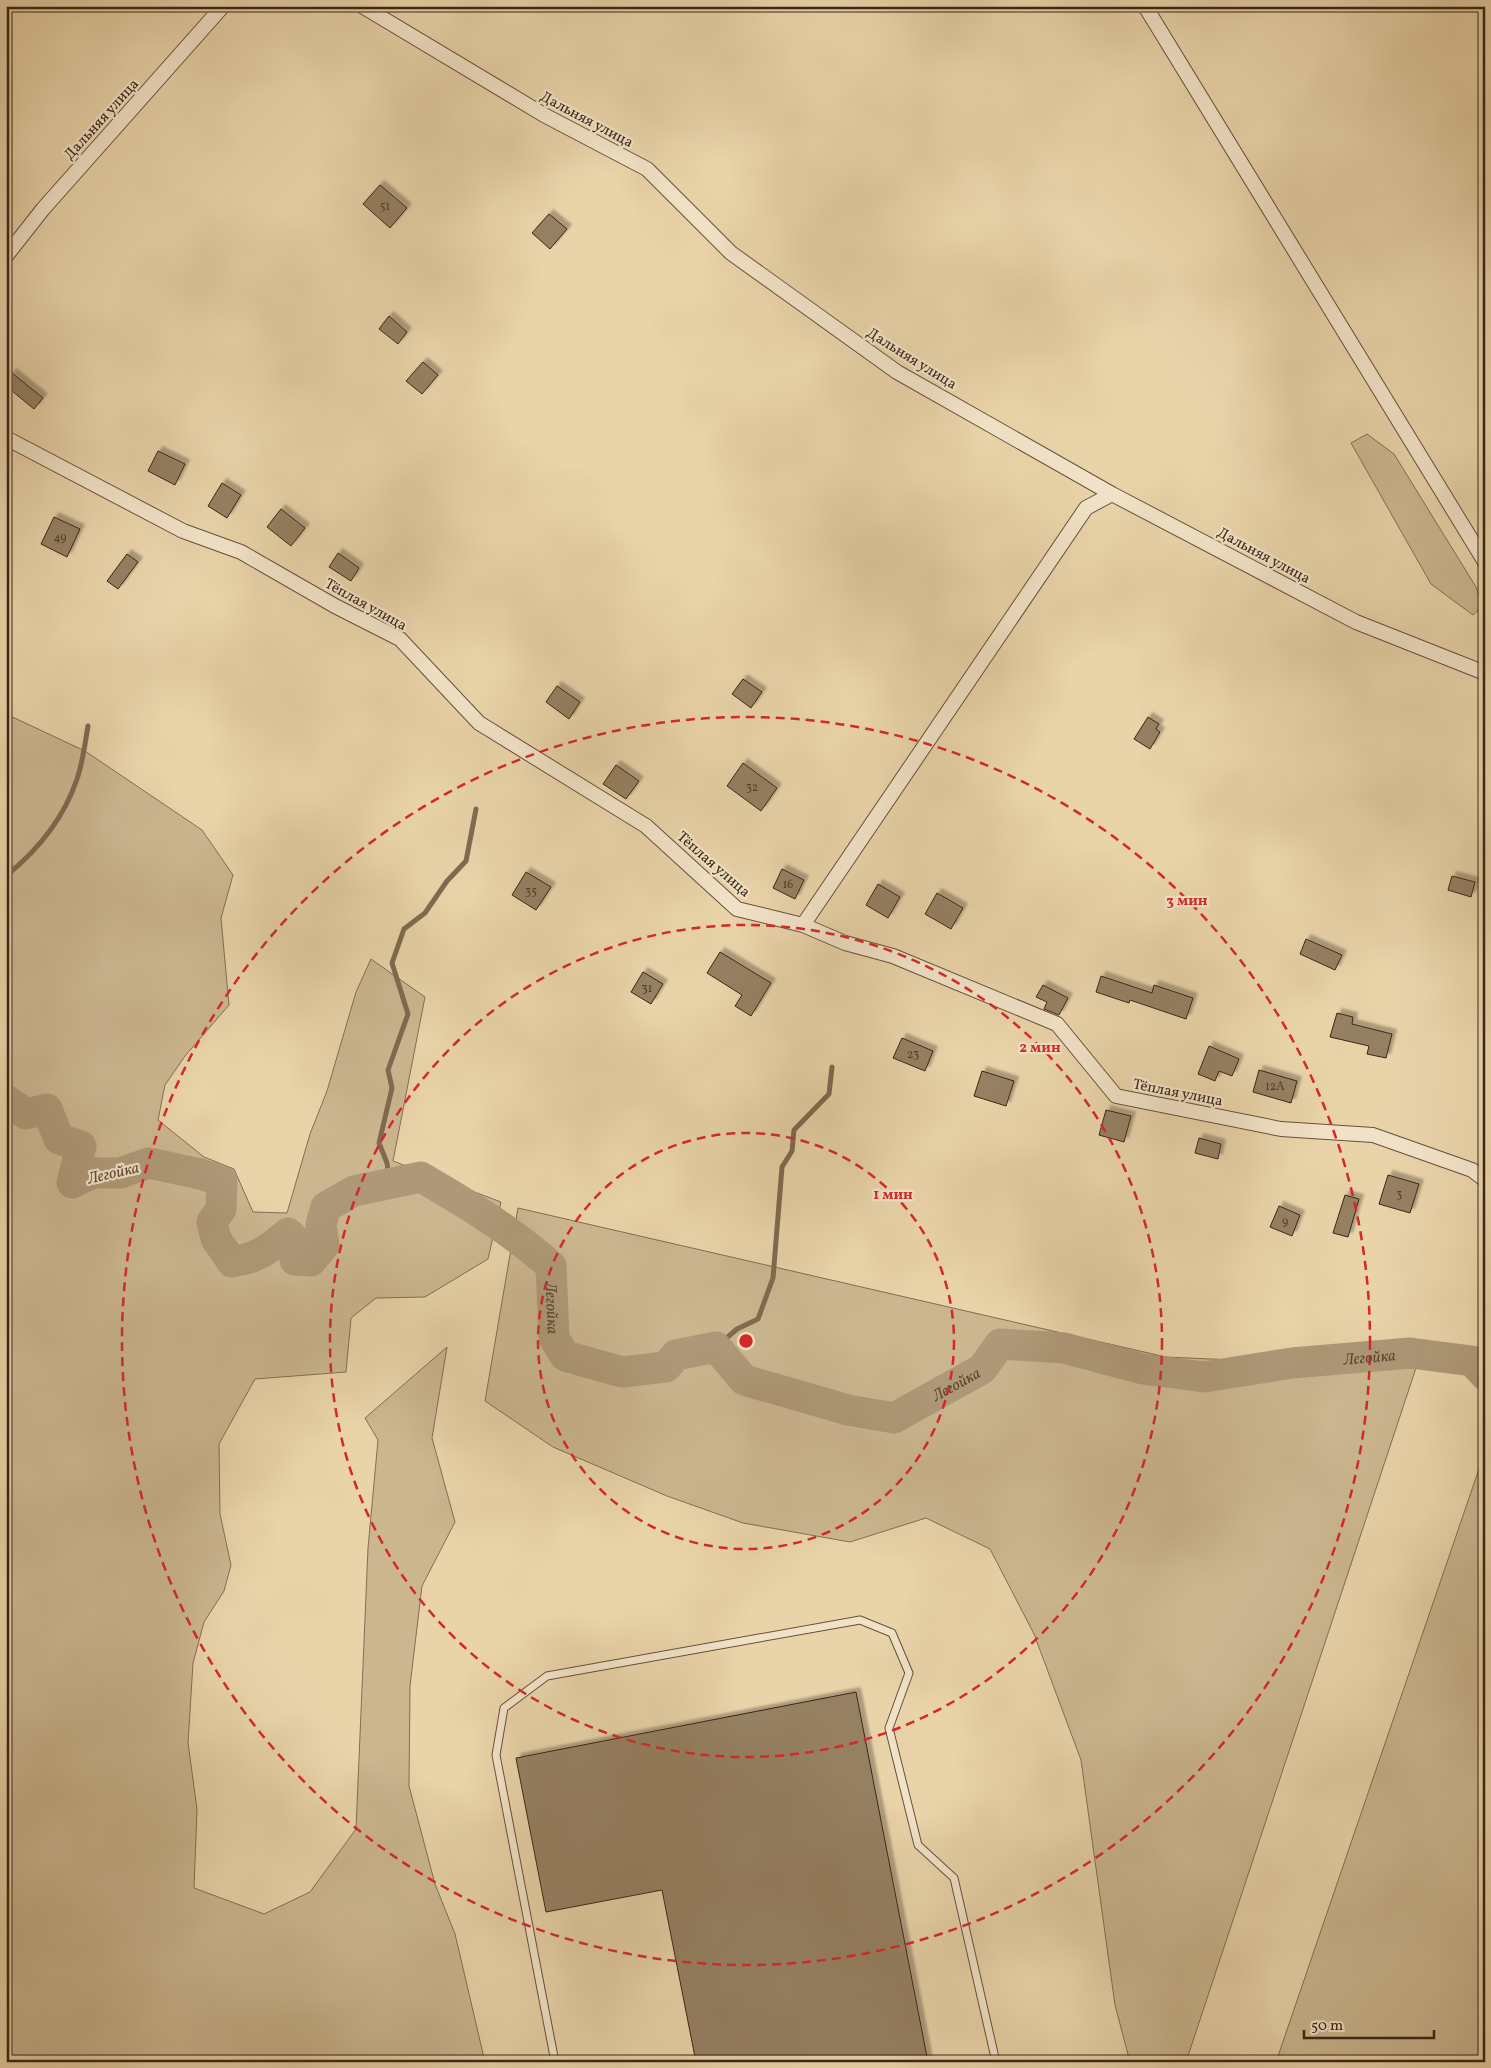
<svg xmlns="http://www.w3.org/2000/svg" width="1491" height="2068" font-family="Vollkorn,serif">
  <defs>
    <filter id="shadow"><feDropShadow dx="4.5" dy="-4.5" stdDeviation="1" flood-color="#0004"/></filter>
  </defs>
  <rect width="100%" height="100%" fill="#e9d3a9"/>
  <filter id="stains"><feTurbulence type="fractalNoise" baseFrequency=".004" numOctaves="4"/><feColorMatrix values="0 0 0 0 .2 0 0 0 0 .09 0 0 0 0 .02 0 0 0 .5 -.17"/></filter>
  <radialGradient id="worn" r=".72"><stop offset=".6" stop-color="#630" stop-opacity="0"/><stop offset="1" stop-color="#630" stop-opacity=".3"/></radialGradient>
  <path fill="#cbb690" stroke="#836e52" d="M1367,434L1394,454L1476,587L1483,606L1473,615L1431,584L1351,443Z
    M6,714L85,751L202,830L233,875L221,918L229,1005L185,1056L165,1085L158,1120L204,1157L234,1169L253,1212L287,1213L310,1134L327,1091L356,992L371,959L425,997L393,1161L501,1202L488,1259L425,1297L376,1298L351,1318L346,1372L255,1379L219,1444L220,1514L231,1565L224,1591L204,1622L193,1663L188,1743L197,1809L194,1888L264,1914L310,1892L356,1829L368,1548L378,1440L365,1418L447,1347L432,1438L455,1522L422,1586L410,1686L409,1786L435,1884L455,1934L485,2062H6Z
    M518,1208L1166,1357L1416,1368L1186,2062H1130L1115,2005L1081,1760L1034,1634L990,1549L926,1518L850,1542L743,1523L667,1496L553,1447L485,1401Z
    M1485,1460V2062H1276L1481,1463Z"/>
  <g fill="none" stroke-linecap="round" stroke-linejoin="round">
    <path stroke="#806a50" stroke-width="5" d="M6,876C38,850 64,818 77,779C83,762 85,743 88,726
      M390,1184L387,1163L379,1143L392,1088L388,1070L408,1014L392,963L404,929L425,913L447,881L466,861L476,809
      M716,1347L737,1329L758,1319L773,1278L782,1167L792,1151L794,1130L829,1094L832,1067"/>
    <path stroke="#ae9877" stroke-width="31" id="s1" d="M6,1100L26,1114L47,1109L59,1139L81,1146L72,1183L93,1173H120L149,1163L200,1174L222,1181L221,1209L212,1222L216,1239L232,1262C258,1258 269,1249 288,1233L297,1242L295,1260L311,1261L324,1245L321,1224L326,1207L354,1191L421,1177C467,1204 511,1230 551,1266L554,1338L565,1356L622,1372L666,1367L676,1355L716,1347L744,1380L848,1410L894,1418L982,1369L1000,1344L1064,1348L1143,1369L1204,1377L1292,1363L1410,1353L1472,1361L1485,1375"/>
  </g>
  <path fill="#958062" stroke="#3b2615" filter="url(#shadow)" d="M380,185L407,208L390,228L363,204Z
    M549,214L567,229L550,249L532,233Z
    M389,316L407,332L398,344L379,329Z
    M423,362L438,375L422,394L406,381Z
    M12,373L43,398L34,409L6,386V381Z
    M158,451L185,464L175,485L148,471Z
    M222,483L241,495L227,518L208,506Z
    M281,509L305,528L291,546L267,527Z
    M54,517L80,529L67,557L41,544Z
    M338,553L359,568L351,581L329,567Z
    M127,554L138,562L118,589L107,581Z
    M743,679L762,692L751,708L732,694Z
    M557,686L580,702L569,719L546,702Z
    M1148,717L1159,724L1156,729L1160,732L1150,749L1134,739Z
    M743,763L777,788L761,811L727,786Z
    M616,765L639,781L626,799L603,784Z
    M782,869L804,880L795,899L773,888Z
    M526,872L551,887L536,910L512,895Z
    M1452,876L1475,882L1471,897L1448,890Z
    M878,884L900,897L888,918L866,905Z
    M937,893L963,908L951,929L925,914Z
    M1306,939L1342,955L1335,970L1300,954Z
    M720,952L771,983L751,1016L735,1006L742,995L707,973Z
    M643,972L663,984L651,1004L631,992Z
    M1101,976L1152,993L1154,985L1193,998L1186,1019L1130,1000L1129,1003L1096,992Z
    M1043,985L1068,998L1059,1015L1044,1009L1047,1002L1036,997Z
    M1337,1013L1353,1017L1352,1024L1392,1034L1386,1058L1367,1054L1369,1046L1330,1037Z
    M902,1038L933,1051L925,1071L893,1058Z
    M1209,1046L1239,1059L1232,1076L1219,1071L1215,1081L1198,1074Z
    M1259,1070L1297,1081L1291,1103L1253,1092Z
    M982,1071L1014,1081L1006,1106L974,1096Z
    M1106,1110L1131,1116L1124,1142L1099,1135Z
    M1199,1138L1221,1144L1218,1159L1195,1153Z
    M1388,1175L1419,1184L1410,1213L1379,1204Z
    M1345,1195L1359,1199L1348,1237L1333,1233Z
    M1279,1206L1300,1215L1292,1236L1270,1227Z
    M856,1692L928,2062H696L662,1890L546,1912L516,1758Z"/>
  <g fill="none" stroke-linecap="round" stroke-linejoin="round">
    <defs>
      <path id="service" d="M555,2062L496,1755L504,1708L547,1676L860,1620L892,1633L909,1673L889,1728L918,1845L954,1878L996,2062"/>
      <path id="minor" d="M362,6L544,115L647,169L731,253L897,372L1112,494L1356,622L1485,673
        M1145,6L1485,562
        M6,256L43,209L223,6
        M6,438L183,531L241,552L335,606L400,639L479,723L646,826L737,909L803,925L845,943L893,956L1057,1024L1116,1096L1281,1129L1373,1135L1472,1170L1485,1180
        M803,925L1086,508L1112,494"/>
    </defs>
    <use href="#service" stroke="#66513a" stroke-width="9"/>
    <use href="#minor" stroke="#66513a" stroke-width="16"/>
    <use href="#service" stroke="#f1e2c7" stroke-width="7"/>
    <use href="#minor" stroke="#f1e2c7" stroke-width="14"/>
  </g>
  <g fill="none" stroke="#d62828" stroke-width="2.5" stroke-dasharray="9 6">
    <circle cx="746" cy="1341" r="208"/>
    <circle cx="746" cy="1341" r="416"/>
    <circle cx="746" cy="1341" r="624"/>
  </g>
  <g text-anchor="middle" stroke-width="4.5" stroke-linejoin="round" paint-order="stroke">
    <g font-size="12" fill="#523c28">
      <text x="385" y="210">51</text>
      <text x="60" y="541">49</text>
      <text x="752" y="791">32</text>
      <text x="788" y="888">16</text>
      <text x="531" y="895">35</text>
      <text x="647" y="992">31</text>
      <text x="913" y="1058">23</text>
      <text x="1275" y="1090">12А</text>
      <text x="1399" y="1198">3</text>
      <text x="1285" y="1225">9</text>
    </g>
    <g font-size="15" fill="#3b2615" stroke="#f1e2c7">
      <text transform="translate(101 119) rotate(-48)" y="5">Дальняя улица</text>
      <text transform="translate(587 119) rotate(28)" y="5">Дальняя улица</text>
      <text transform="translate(912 358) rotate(32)" y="5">Дальняя улица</text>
      <text transform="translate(1264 555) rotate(28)" y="5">Дальняя улица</text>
      <text transform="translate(366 604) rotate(29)" y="5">Тёплая улица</text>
      <text transform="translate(714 864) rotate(41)" y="5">Тёплая улица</text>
      <text transform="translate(1178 1092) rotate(11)" y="5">Тёплая улица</text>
    </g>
    <g font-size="16" font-style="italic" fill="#5e4832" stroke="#f1e2c7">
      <text transform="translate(113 1172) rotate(-13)" y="6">Легойка</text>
      <text dy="6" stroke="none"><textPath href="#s1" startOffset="856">Легойка</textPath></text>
      <text dy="6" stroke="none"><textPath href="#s1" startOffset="1771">Легойка</textPath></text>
      <text dy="6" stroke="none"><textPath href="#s1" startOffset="1336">Легойка</textPath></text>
    </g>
  </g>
  <circle cx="746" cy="1341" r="8" fill="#d62828" stroke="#f1e2c7" stroke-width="2.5"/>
  <g font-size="15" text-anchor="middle" font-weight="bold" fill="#d62828" stroke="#f1e2c7" stroke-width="4.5" stroke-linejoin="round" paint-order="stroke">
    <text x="1187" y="905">3 мин</text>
    <text x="1040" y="1052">2 мин</text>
    <text x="893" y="1199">1 мин</text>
  </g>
  <rect width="1491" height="2068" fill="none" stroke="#e9d3a9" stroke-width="25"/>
  <rect x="8" y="8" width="1476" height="2053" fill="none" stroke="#3b2615" stroke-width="2.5"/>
  <rect x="12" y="12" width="1466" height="2043" fill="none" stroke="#3b2615"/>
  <path d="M1304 2030v8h130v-8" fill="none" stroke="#3b2615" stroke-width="2.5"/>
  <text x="1311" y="2030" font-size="15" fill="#3b2615" stroke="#f1e2c7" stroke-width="4" paint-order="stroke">50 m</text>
  <rect width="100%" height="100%" filter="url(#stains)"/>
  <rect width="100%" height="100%" fill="url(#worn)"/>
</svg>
